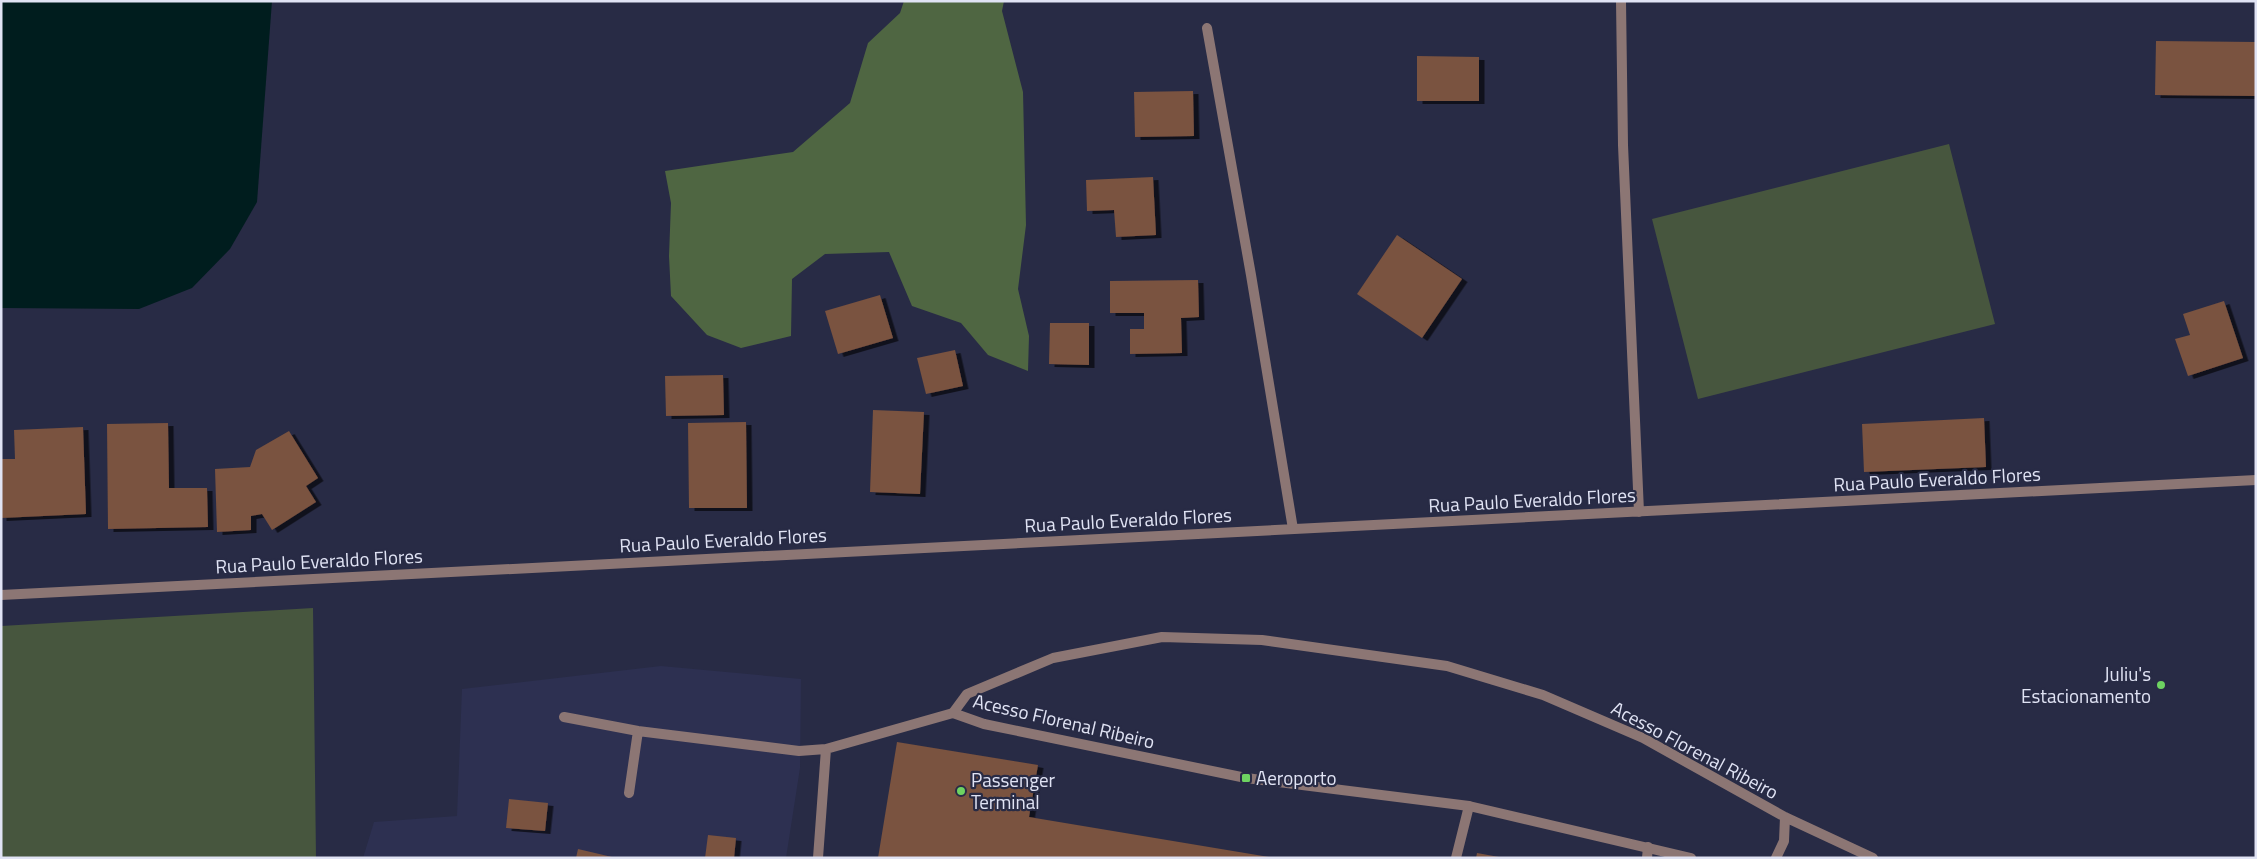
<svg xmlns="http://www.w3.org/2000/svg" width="2257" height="859" font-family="'Titillium Web',sans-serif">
  <defs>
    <filter id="shadow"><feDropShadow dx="5.5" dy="3" stdDeviation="0" flood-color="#0009"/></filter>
  </defs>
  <rect width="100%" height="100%" fill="#282b45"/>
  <path fill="#2d3051" d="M661,666L801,679L800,768L786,858H363L374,822L457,816L462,689Z"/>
  <path fill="#47563e" d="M1949,144L1995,324L1698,399L1652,219Z
    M313,608L316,858H1V626Z"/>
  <path fill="#4f6642" d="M904,1H1004L1002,11L1023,92L1026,225L1018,289L1029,336L1028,371L988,355L961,323L912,306L889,252L825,254L792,279L791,336L741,348L707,335L671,296L669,256L671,203L665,171L793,152L850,103L868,43L900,13Z"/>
  <path fill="#001d1e" d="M1,1H272L257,202L230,249L192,288L139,309L1,308Z"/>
  <path fill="#7a523f" filter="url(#shadow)" d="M2156,41L2256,42V96L2155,95Z
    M1417,56L1479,57V101H1417Z
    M1193,91L1194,136L1135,137L1134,92Z
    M1153,177L1156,235L1116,237L1114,210L1087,211L1086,180Z
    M1397,235L1462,279L1422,338L1357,294Z
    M1198,280L1199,317L1181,318L1182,353L1130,354V329H1144V313H1110V281Z
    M880,295L893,338L838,354L825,311Z
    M2224,301L2243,358L2188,376L2175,339L2190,335L2183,314Z
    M1050,323H1089V365L1049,364Z
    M955,350L963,386L926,394L917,358Z
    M723,375L724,415L666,416L665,376Z
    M873,410L924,412L920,494L870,492Z
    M1984,418L1986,467L1864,472L1862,424Z
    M746,422L747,508H689L688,423Z
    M168,423L169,488H207L208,527L108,529L107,424Z
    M83,427L86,514L1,518V459H15L14,430Z
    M289,431L318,478L306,486L316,502L272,530L262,514L251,516V530L217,532L215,469L250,467L256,450Z
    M897,742L1038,765L1029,817L1275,858H878Z
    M509,799L548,803L545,831L506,828Z
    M708,835L736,838L734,858H705Z
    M578,849L612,857V858H576Z
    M1477,853L1499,857V858H1476Z"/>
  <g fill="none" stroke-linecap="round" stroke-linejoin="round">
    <path stroke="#8c7674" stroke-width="10" d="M564,717L638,731L799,751L826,749L953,713
      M629,793L638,731
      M818,858L826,749
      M1456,858L1469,806
      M1647,858L1648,847"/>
    <path stroke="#8c7674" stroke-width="10" d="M1621,1L1623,145L1639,512
      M1207,28L1251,275L1293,529
      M1,595L2256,480
      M1691,858L1469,806L1246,778L984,724L953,713L967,694L1053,658L1162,637L1262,640L1447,666L1543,695L1643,738L1785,817L1873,858
      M1776,858L1784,841L1785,817"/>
  </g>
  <g fill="#6ed361" stroke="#282b45" stroke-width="2">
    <circle cx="2161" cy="685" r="5"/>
    <rect x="1241" y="773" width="10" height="10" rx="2.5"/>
    <circle cx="961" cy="791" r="5"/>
  </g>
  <g text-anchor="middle" stroke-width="4.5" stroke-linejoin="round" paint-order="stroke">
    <g font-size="19" fill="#e0e3f4" stroke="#282b45">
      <text transform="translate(1937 479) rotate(-3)" y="7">Rua Paulo Everaldo Flores</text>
      <text transform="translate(1532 500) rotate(-3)" y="7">Rua Paulo Everaldo Flores</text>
      <text transform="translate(1128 520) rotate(-3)" y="7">Rua Paulo Everaldo Flores</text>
      <text transform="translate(723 540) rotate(-3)" y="7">Rua Paulo Everaldo Flores</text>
      <text transform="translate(319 561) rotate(-3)" y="7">Rua Paulo Everaldo Flores</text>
      <text transform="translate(1064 721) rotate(13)" y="7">Acesso Florenal Ribeiro</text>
      <text transform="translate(1695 750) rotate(28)" y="7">Acesso Florenal Ribeiro</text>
    </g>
    <g font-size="19" fill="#e0e3f4" stroke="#282b45" text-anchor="start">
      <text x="2151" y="681" text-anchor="end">Juliu's<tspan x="2151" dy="22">Estacionamento</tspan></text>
      <text x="1256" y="785">Aeroporto</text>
      <text x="971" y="787">Passenger<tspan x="971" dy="22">Terminal</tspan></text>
    </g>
  </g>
  <rect width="2257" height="859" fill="none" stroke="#e0e3f4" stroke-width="5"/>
</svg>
